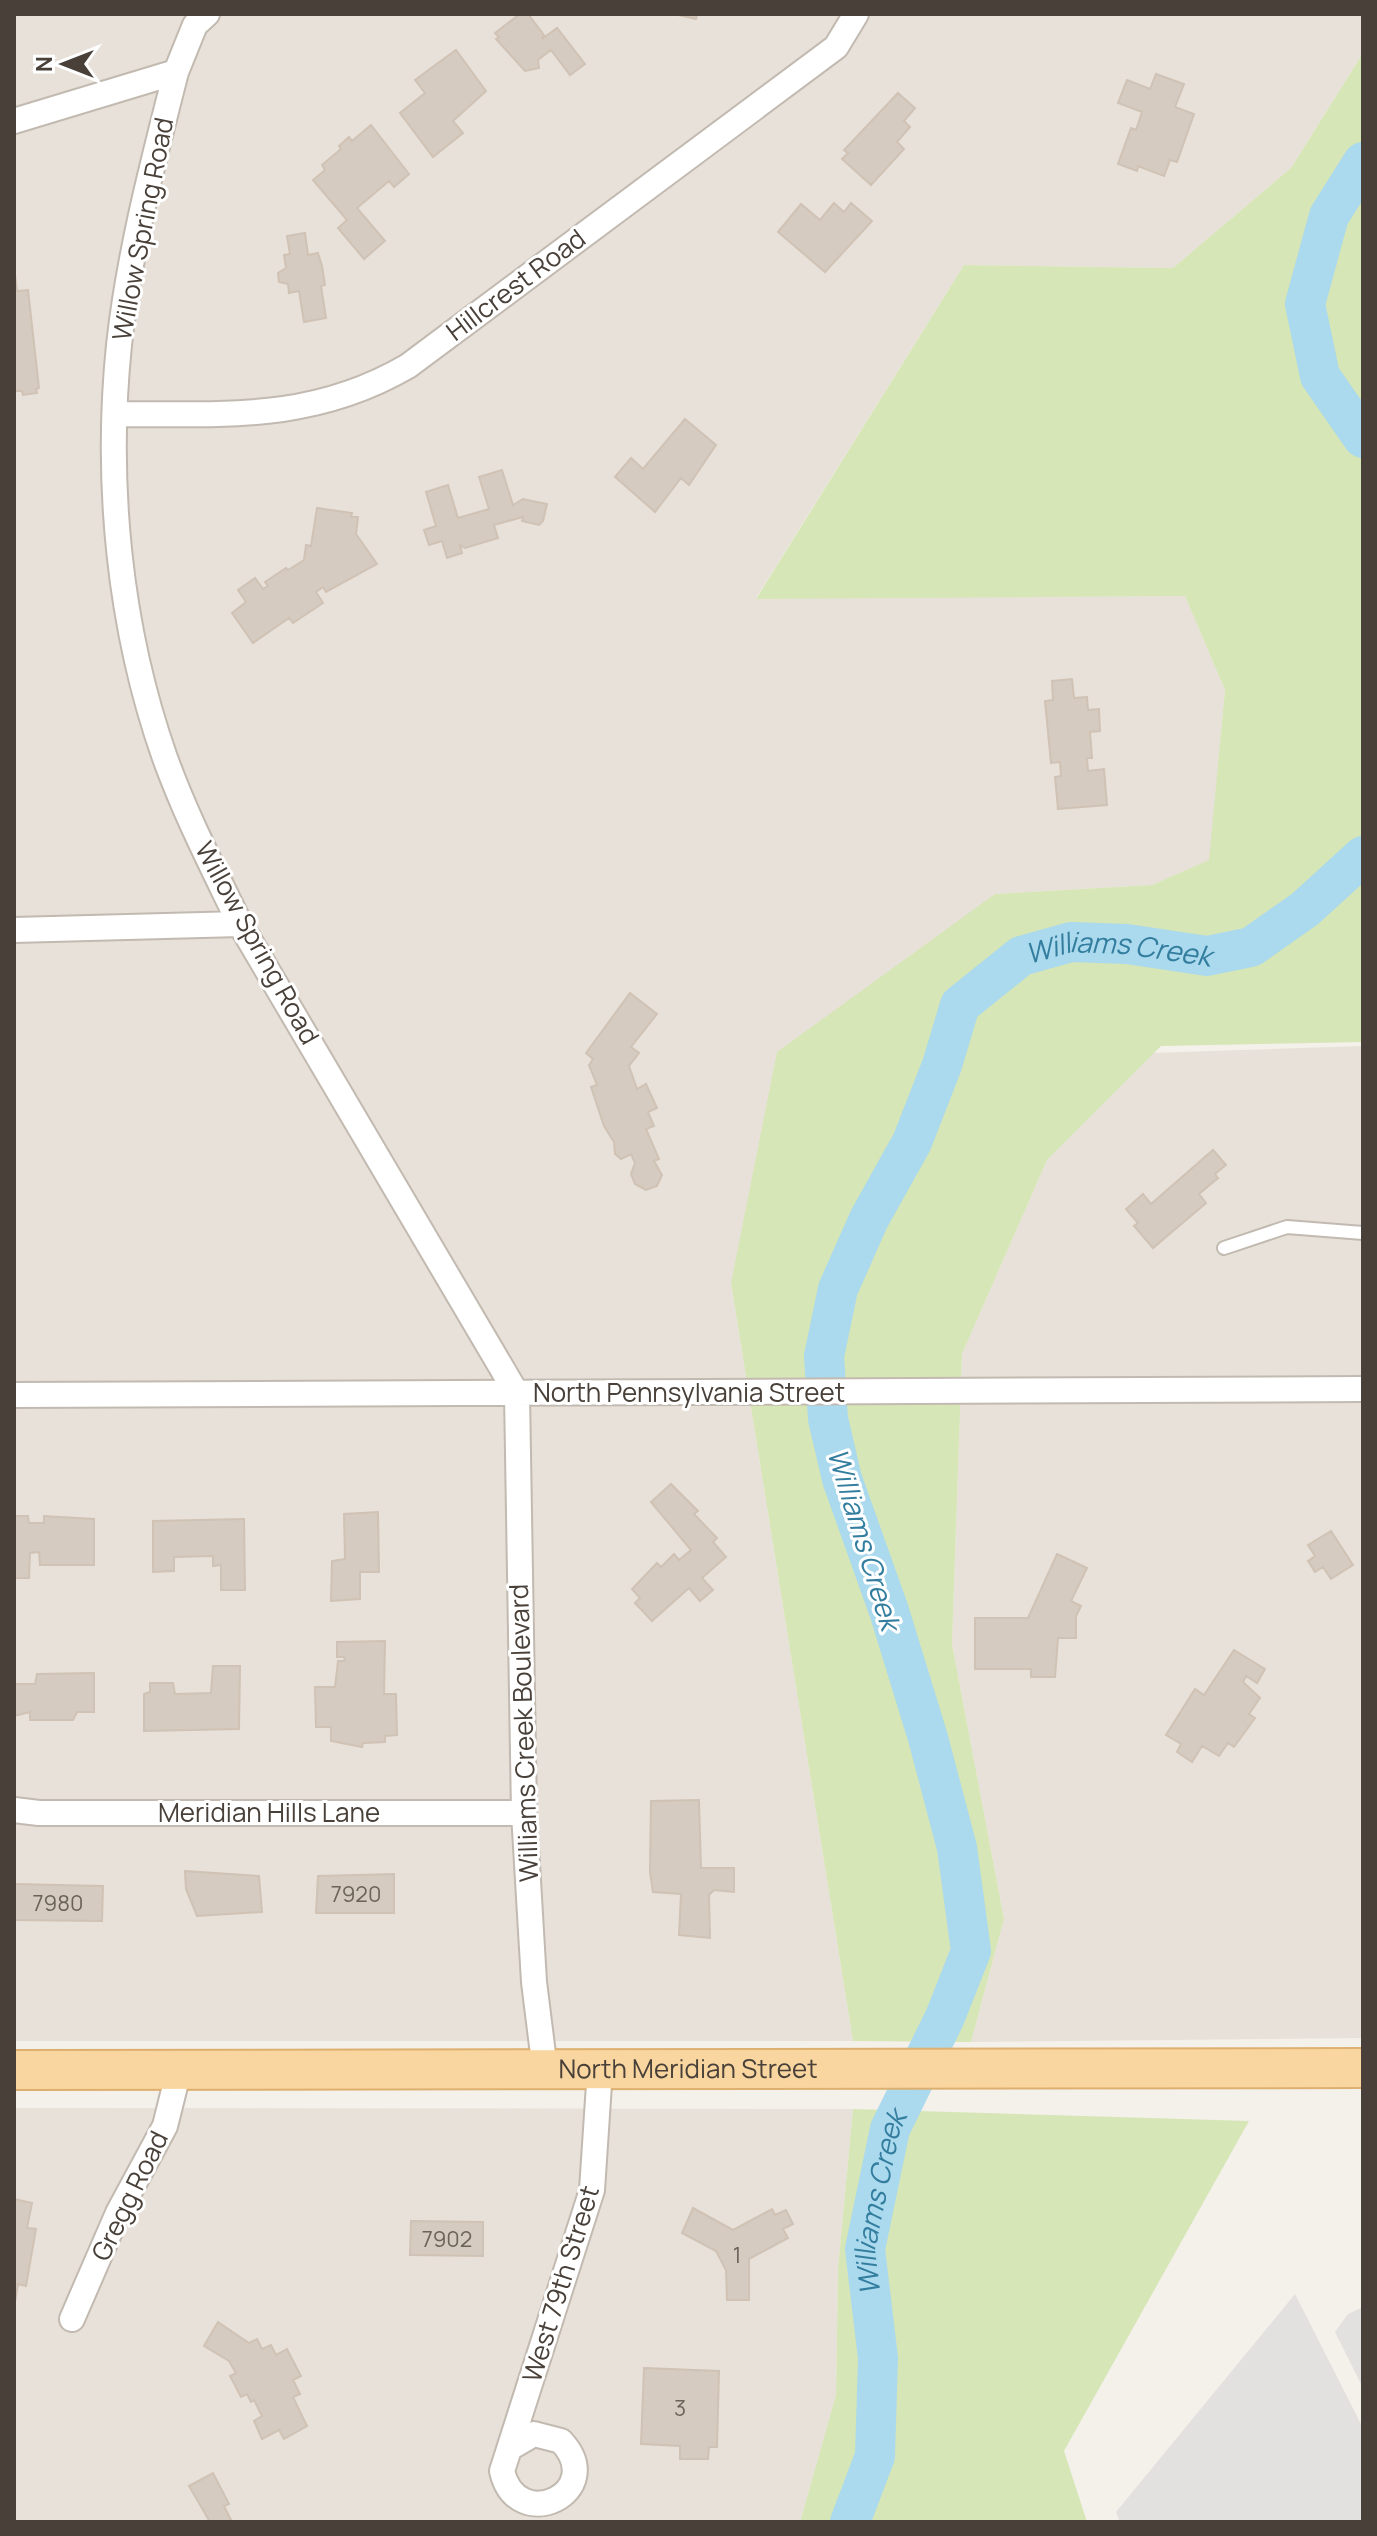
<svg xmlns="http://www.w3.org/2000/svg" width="1377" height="2536" font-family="Manrope,sans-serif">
  <rect width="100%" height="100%" fill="#f4f0ea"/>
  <path fill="#e8e1d9" d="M14,14H1363V53L1291,168L1173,268L964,265L756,598L1185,596L1225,690L1210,860L1152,885L994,894L731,1283L853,2041H14Z
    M1363,1046V2038L971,2042L1004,1919L952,1644L962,1354L1047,1160L1153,1053Z
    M14,2108L853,2109L838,2268L836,2395L800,2522H14Z"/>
  <path fill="#d6e6b6" d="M1363,53V1042L1161,1046L1047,1160L962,1354L952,1644L1004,1919L971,2042L853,2041L731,1283L777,1052L995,894L1152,885L1209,860L1225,690L1185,596L756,599L964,265L1173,268L1291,168Z
    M853,2109L1249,2121L1064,2451L1087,2522H800L836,2395L838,2268Z"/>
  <path fill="#e3e1df" d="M1295,2294L1363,2428V2522H1120L1116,2512Z
    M1363,2307V2388L1335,2332L1348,2314Z"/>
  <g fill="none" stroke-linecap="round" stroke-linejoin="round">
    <g stroke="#abd9ed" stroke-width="40">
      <path d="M1363,162L1329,216L1305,304L1320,376L1363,438"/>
      <path id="s1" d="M850,2522L875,2456L878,2358L865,2249L890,2129L945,2017L971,1951L957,1848L928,1738L889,1611L842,1479L828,1419L824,1356L838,1289L869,1219L912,1142L942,1065L960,1005L1021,956L1071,942L1127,944L1207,956L1251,947L1305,909L1363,856"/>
    </g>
  </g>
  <path fill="#d5cbc0" stroke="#d0c2b4" stroke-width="2" d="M520,14H528L544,35L542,39L557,28L585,64L570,75L551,50L538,60L539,68L525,71L496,39L499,37L495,33Z
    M674,14H697L696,19Z
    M456,50L486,91L453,121L463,133L433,157L400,113L425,93L415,80Z
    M1156,74L1184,84L1175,107L1194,114L1177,162L1170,160L1164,176L1138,166L1137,171L1118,164L1131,128L1136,130L1142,112L1118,103L1127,80L1150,89Z
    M898,93L915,108L904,121L910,127L897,142L904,149L871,185L842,159L848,153L844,150Z
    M371,125L409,174L394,187L389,181L357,208L385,241L364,259L338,228L347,220L313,180L325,170L322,165L341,149L339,146L349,137L352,141Z
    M834,203L844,212L851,203L872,221L825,272L778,232L801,204L820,220Z
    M305,233L308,255L318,253L322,266L325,285L321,286L326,318L304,322L299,291L289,293L288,284L279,282L278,273L286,268L284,255L290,254L287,236Z
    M14,266L17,291L28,290L39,388L36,389L37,393L23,395L22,391H14Z
    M685,419L716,445L689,485L681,478L655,512L615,477L631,458L643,469Z
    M502,470L513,505L523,499L547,504L543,521L539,525L522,521L523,517L494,525L498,538L465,548L460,545L462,553L447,558L442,541L429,545L424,530L436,526L426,492L448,485L458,518L489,509L479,477Z
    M317,508L352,513L351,517H358L356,534L377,564L326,592L323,587L316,592L323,603L293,623L289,618L253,643L232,613L246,602L238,590L255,578L263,589L268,586L265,582L286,568L288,570L304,560L306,545L311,546Z
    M1072,679L1074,698L1087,697L1088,710L1099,709L1100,731L1090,732L1092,758H1087L1088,771L1104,769L1107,805L1058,809L1055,777L1061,776L1060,762L1051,763L1045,701L1053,700L1052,681Z
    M630,993L657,1014L631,1047L639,1053L629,1066L637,1089L646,1084L657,1108L648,1112L654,1126L646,1129L659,1159L654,1161L662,1175L657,1186L646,1190L635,1184L631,1174L635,1163L631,1154L621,1159L615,1154L614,1142L604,1126L591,1087L597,1085L589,1065L593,1059L586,1053Z
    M1213,1150L1226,1165L1215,1174L1218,1178L1199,1194L1206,1203L1153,1248L1134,1226L1138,1223L1126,1209L1143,1194L1151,1204Z
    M671,1484L698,1511L694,1514L717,1538L713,1542L726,1557L702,1578L713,1590L700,1601L689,1588L652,1621L635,1603L640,1598L632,1589L657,1563L661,1567L674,1554L679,1560L691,1550L651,1502Z
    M378,1512L379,1572H360V1599L331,1601L332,1561L345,1559L344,1514Z
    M14,1516H28L29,1523H44V1516L94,1519V1565H40L39,1552L30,1553L29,1578H14Z
    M244,1519L245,1590H221V1565L213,1566V1556L174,1557V1571L153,1572V1521Z
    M1331,1531L1353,1565L1331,1579L1323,1567L1315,1572L1308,1561L1315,1556L1308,1545Z
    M1057,1554L1087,1568L1071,1601L1081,1606L1076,1616V1638H1058L1055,1677H1031V1669H975V1618H1028Z
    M385,1641L384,1694H396L397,1735L385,1736V1742L363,1743L362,1747L331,1741V1727H316L315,1687H335L338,1661H345L344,1657H337V1642Z
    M1234,1650L1265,1669L1257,1683L1246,1676L1243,1682L1260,1698L1249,1714L1255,1718L1234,1747L1228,1743L1219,1756L1202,1746L1192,1762L1177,1752L1181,1744L1166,1735L1195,1689L1204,1695Z
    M213,1666H240L239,1729L144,1731V1694L150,1692V1683H173L175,1694L211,1693Z
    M94,1673V1712H77L73,1720H30V1712L14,1716V1684H35L37,1674Z
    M699,1800L701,1868H734V1892L714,1890L709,1895L710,1938L679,1935L681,1894L653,1892L650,1872L651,1801Z
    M185,1871L259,1876L262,1912L197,1916L186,1889Z
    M394,1874V1913H316L318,1876Z
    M14,1884L103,1886L102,1921L14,1920Z
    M14,2199L32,2203L27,2228L36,2229L26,2286L18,2284L14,2308Z
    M693,2208L733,2230L772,2209L775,2215L786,2210L793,2224L783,2229L788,2238L749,2259V2300H727L726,2270L716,2251L682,2233Z
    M411,2221L483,2222V2256L410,2255Z
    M218,2322L249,2343L257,2339L262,2349L271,2345L276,2355L287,2349L301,2376L293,2380L300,2394L293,2397L307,2426L284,2439L279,2430L262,2439L254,2421L262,2416L254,2400L251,2402L247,2394L241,2397L230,2376L236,2373L229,2361L204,2346Z
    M644,2368L719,2371L717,2447H709L708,2459H680V2446L641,2444Z
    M213,2473L229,2504L224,2506L232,2522H210L189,2486Z"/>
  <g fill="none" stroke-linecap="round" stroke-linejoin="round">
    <defs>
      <path id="lane" d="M1224,1248L1287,1227L1363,1233"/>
      <path id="street" d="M176,72C153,162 129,253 119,345C105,482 119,628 165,758C186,816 214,870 240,924L517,1394L524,1813L534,1982L545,2070
        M14,121L176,72L195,25L207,14
        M115,414C223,414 312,422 408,366L836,47L856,14
        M14,930L240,924
        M14,1395L1363,1389
        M14,1810L39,1813H524
        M72,2319L118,2213L165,2126L179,2070
        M510,2448L534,2434L561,2441C609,2492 517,2536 502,2471L592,2190L600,2069"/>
      <g id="primary">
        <path id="s2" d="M14,2070L1363,2068"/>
      </g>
    </defs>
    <use href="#lane" stroke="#c2bab0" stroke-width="16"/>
    <use href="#street" stroke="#c2bab0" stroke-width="28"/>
    <use href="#primary" stroke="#deb06f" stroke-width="42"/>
    <use href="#lane" stroke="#fff" stroke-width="12"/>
    <use href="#street" stroke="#fff" stroke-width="24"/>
    <use href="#primary" stroke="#f9d59f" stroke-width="38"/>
  </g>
  <g text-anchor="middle" stroke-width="6" stroke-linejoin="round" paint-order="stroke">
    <g font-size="22" fill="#6b635b">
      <text x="356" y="1902">7920</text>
      <text x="58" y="1911">7980</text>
      <text x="447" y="2247">7902</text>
      <text x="737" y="2263">1</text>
      <text x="680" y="2416">3</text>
    </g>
    <g font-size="26" fill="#484039" stroke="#fff">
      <text transform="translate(143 229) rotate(-79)" y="9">Willow Spring Road</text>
      <text transform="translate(516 285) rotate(-37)" y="9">Hillcrest Road</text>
      <text transform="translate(257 943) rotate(61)" y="9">Willow Spring Road</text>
      <text x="689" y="1402">North Pennsylvania Street</text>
      <text transform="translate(524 1733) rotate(-92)" y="9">Williams Creek Boulevard</text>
      <text x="269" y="1822">Meridian Hills Lane</text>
      <text dy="9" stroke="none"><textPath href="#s2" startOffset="674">North Meridian Street</textPath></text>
      <text transform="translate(130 2196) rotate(-64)" y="9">Gregg Road</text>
      <text transform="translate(561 2284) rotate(-73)" y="9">West 79th Street</text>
    </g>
    <g font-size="28" font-style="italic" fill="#337e9f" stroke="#fff">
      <text dy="10" stroke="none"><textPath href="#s1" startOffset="1768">Williams Creek</textPath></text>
      <text transform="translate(864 1539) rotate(73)" y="10">Williams Creek</text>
      <text dy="10" stroke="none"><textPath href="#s1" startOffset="326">Williams Creek</textPath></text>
    </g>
  </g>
  <rect width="1377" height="2536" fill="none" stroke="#484039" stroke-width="32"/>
  <g transform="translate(64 64) rotate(270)" stroke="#ffffff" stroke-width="6" paint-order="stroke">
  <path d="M0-6L14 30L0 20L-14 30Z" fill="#484039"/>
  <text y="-12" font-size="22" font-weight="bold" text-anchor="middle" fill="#484039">N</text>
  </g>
</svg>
